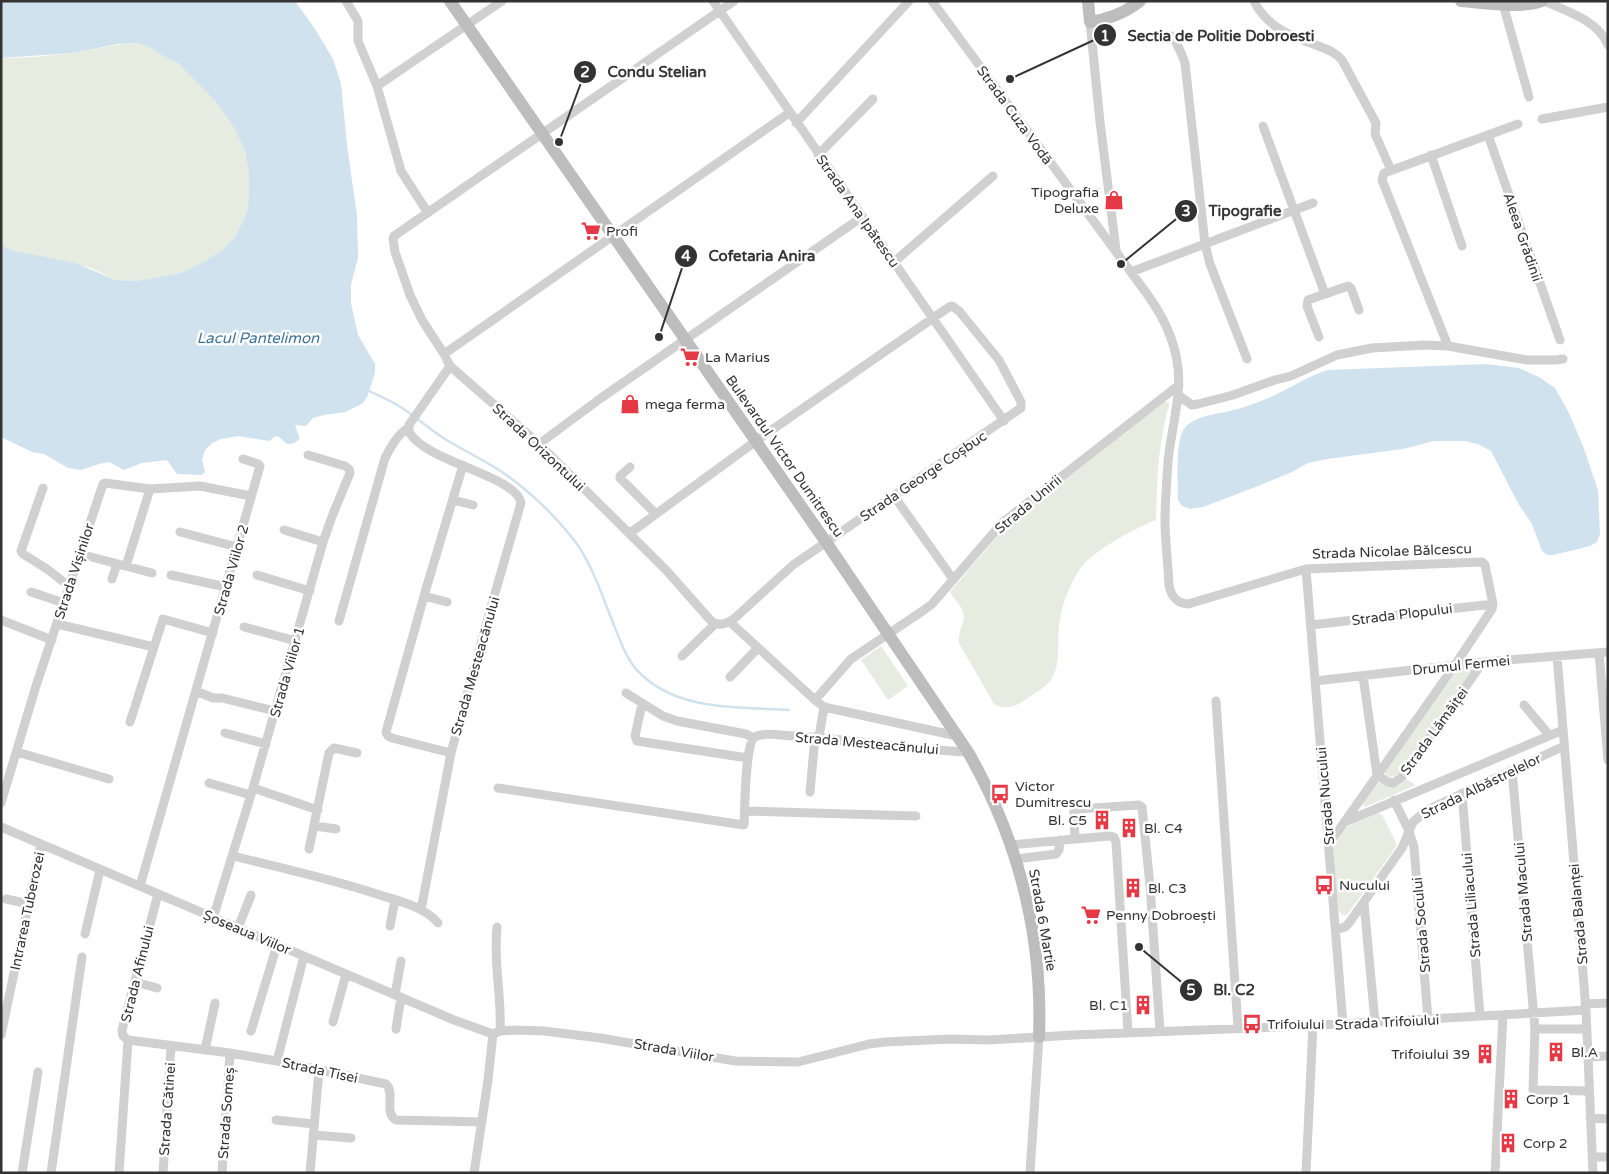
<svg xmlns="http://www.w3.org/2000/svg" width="1609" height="1174" font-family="'Varela Round',sans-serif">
  <rect width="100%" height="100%" fill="#fff"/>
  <path fill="#e6ecdf" d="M138,43L149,47L163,56L178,63L216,102L234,128L245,151L249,174L248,209L243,221L235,237L222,250L205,261L181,273L136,281L116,280L91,268L15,251L1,245V58C25,58 48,56 72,53C94,50 115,44 138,43Z
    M1165,401L1169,403V405C1158,444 1157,480 1156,520C1137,527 1091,552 1080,569C1069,585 1061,607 1059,626C1057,643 1061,662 1052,678C1046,688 1034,693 1025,700C1015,707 1006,710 994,704L959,643C958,631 964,624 964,616C963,606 954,600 950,592L1005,527L1024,511Z
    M881,646L908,686L888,700L861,660Z
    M1474,667L1399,774L1391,777L1387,776L1385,773L1387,768L1459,668Z
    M1406,779L1416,785L1365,807L1362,804L1377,782C1389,784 1397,791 1406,779Z
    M1378,813L1382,815L1396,843V847L1347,915H1343L1338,911L1333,849L1345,828Z"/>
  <path fill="#cfe2ee" d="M1,1H295L315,29L333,59L341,84L347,145L357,216L358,258L351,284V303L358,335L375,364V373L367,397L363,403L346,412L324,415L313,418L306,426L296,425L295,426L300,438C296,443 293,444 287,444L279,437L276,436L269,441L238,436L221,439L212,443L205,450L202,460L205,472L202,475L177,474L167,460L142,463L124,470L109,462L99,464L81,470L68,468L44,454L32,452L1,437V245L15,251L75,263L116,280L136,281L181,273L205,261L222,250L235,237L243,221L248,209L249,174L245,151L234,128L216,102L178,63L163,56L149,47L138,43L118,44L73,53L1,58Z
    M1486,364L1519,368L1539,377L1555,388L1569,413L1583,446L1598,490L1600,534L1597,542L1590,546L1553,555H1547L1542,551L1532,524L1519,505L1491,451L1478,444L1465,441H1434L1403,449L1327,459L1308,463L1292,472L1258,486L1203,507L1190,509L1182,506L1178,500C1178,483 1175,442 1184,429C1192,417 1214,414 1226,412C1242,408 1258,403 1273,396C1292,387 1308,376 1328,370Z"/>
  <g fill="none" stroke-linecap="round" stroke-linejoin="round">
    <path stroke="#cfe2ee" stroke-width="2.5" d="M369,391C379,396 390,400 399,406C415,416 429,429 445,439C461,449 478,457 494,467C524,485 556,516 577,544C595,570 605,604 617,633C623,648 630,665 642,675C679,711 741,707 789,710"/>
    <path stroke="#d0d0d0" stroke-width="9" d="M346,1L358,21V41L377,86L401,171L428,213
      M713,1L1004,421
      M932,1L1147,294C1169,324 1182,357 1178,394C1176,417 1170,439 1168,462C1167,481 1165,501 1165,520C1165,541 1168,563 1169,585C1171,596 1176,603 1188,604L1306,569L1482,562L1485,565L1493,604L1492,609L1455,665L1329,844
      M1254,1C1267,27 1290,36 1316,45C1326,49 1334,51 1342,60L1376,123L1375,134L1391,170
      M1544,1C1566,11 1598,20 1608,45
      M1503,4L1529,97
      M1090,22L1100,122L1116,250
      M1173,36L1182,55L1185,63L1205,244L1210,264L1247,359
      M377,86L502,1
      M1542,119L1608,107
      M796,123L909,1
      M1263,126L1325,294
      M1488,135L1560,340
      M818,155L873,99
      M1431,155L1462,246
      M894,262L993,176
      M1131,272L1313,203
      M1319,337L1307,306L1308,300L1348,286L1351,288L1359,310
      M1448,346L1382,180L1384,173L1387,172L1518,124
      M444,354L789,113
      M1178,395L1192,405L1198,404L1233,395L1275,380L1291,376L1337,355L1372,348L1425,345L1448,346L1527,360H1556L1563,359
      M539,444L601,398L862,217
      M630,467L620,476V478L656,514
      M43,488L21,551L23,554L47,569L69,586
      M894,496L953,579
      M453,500L473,505
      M284,530L323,542
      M180,532L237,547
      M630,533L756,441L949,307L952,306L959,311L999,360L1021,402V408L793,565L736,617C728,623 721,627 712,622L666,570L539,444L450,366L444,354L422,320L410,295L395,252L393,239L394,236L734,1
      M80,554L152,573
      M126,566L150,489
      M1306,569L1343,1024
      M171,575L226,587
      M257,575L310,591
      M112,579L117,564
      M31,592L64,603
      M424,596L447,602
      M1,620L52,640
      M339,621L385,458C391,447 397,435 408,428
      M730,622L815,700L824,707L957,736
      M57,624L154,647
      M1311,625L1493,604
      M244,627L296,641
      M1599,653L1608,760
      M682,656L715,624
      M1557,656L1586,1010L1593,1173
      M1363,676L1377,775L1388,782L1393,783L1401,778L1483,662
      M730,677L758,648
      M1315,681L1483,662L1608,652
      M196,691L213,698H222L275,711
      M626,693L663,716L677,721L746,734L753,738C763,731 782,736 795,736C853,739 910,750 968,752
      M815,700L851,659L924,610L932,604L1003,522L1179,385
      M1216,701L1238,1028
      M642,704L635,736L637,741L748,758
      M1524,705L1549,735
      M130,722L163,619L213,633
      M225,733L266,744
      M819,737L824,707
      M17,752L109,779
      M451,753L392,738L388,736L386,732L426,589L463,465
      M1512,770L1535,1029L1533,1090L1589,1091
      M209,783L251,795
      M253,788L318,810
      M498,788L744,825C745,805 745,753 753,738
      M810,792L815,737
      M1462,793L1480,1016
      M1394,800L1409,831L1414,847L1428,1019
      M1,803L36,686L103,484L105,483L150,489L200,486L251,496
      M745,811L916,816
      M1345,822L1563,730
      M315,826L336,829
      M1,827L454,1020L493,1034
      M1011,845L1075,839
      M309,849L329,753L334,748L357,753
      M233,856C282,868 332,879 380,895C399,901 425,907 438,923
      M1016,859L1056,854L1059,850L1060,840
      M140,886L260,466L258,464L243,459
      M6,899L29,904
      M1364,903L1375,1022
      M421,910L451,753L489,614L521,503C516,475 427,463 409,432V425L450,366
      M213,918L253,788L323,542L333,514L350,473L349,469L345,466L308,455
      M390,926L395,900
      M497,927C493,962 502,997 500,1031
      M238,928L251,895
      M1336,930L1345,927L1349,923L1402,848L1413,822L1427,810L1564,746
      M85,934L100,870
      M135,982L157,988
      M395,995L401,961
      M1585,1004L1608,1003
      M333,1022L346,974
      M396,1029L401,997
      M1535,1029H1587
      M251,1031L277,945
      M1128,1032L1116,842L1114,837L1110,836L1075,839L1074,815V811L1078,809L1139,805L1142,807L1150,885L1160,1031
      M493,1034L500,1031L514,1030L544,1031L600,1038L735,1061L798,1062L869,1044L885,1042L950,1039L988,1040L1074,1035L1304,1026L1586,1010
      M1,1035L41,844
      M128,1040L230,1053L277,1061L386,1084C396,1094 383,1112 396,1120L482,1122
      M205,1050L215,1003
      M1588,1057L1608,1056
      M277,1061L304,956
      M1590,1118L1608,1119
      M276,1120L314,1124
      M313,1135L351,1138
      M1592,1157H1608
      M22,1173L38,1072
      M51,1173L82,957
      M119,1173L128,1040L123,1036L122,1030L158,894
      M163,1173L171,1046
      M222,1173L230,1053
      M310,1173L319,1070
      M474,1173L488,1080L493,1034
      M1030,1173L1039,1037
      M1306,1173L1313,1026
      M1495,1173L1503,1015"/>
    <path stroke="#bdbdbd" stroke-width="12" d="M450,1L826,542L968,752C1019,841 1043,935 1039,1037
      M1088,1L1090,22C1109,19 1125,13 1140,1
      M1461,1C1486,3 1519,9 1542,1"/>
  </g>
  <defs>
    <symbol id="shop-bare" viewBox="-9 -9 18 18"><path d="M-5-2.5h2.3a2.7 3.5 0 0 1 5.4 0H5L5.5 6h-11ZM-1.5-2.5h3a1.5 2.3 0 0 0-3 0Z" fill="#e63946" stroke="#fff" stroke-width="2.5" paint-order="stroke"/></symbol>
    <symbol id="supermarket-bare" viewBox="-9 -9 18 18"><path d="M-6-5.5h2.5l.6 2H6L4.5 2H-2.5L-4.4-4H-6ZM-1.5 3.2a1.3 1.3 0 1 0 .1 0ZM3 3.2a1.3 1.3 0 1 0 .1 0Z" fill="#e63946" stroke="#fff" stroke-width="2.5" paint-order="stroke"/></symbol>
    <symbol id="bus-bare" viewBox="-9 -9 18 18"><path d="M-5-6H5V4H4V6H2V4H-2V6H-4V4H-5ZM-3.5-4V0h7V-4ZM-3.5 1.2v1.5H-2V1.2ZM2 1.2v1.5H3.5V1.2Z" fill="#e63946" stroke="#fff" stroke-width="2.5" paint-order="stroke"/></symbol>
    <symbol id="building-bare" viewBox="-9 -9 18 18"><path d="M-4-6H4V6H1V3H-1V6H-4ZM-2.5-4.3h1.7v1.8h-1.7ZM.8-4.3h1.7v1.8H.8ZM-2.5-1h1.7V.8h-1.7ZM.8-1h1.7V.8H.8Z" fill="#e63946" stroke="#fff" stroke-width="2.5" paint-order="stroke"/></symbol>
  </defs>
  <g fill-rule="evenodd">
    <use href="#shop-bare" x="1100" y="186" width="28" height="28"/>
    <use href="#supermarket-bare" x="577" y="217" width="28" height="28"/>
    <use href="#supermarket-bare" x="676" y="343" width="28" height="28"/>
    <use href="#shop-bare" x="616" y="390" width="28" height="28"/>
    <use href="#bus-bare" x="986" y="780" width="28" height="28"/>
    <use href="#building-bare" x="1088" y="806" width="28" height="28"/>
    <use href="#building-bare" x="1115" y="814" width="28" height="28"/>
    <use href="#bus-bare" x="1310" y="871" width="28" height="28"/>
    <use href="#building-bare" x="1119" y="874" width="28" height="28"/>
    <use href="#supermarket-bare" x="1077" y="901" width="28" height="28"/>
    <use href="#building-bare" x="1129" y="991" width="28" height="28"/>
    <use href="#bus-bare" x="1238" y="1010" width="28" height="28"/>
    <use href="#building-bare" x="1542" y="1038" width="28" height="28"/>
    <use href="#building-bare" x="1471" y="1040" width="28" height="28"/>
    <use href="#building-bare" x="1497" y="1085" width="28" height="28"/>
    <use href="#building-bare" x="1494" y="1129" width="28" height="28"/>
  </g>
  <g text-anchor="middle" stroke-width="5" stroke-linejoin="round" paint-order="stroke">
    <g font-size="14" fill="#333" stroke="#fff">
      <text transform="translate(1015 115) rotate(54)" y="5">Strada Cuza Vodă</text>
      <text transform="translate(858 211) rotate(55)" y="5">Strada Ana Ipătescu</text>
      <text transform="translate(1523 237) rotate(71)" y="5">Aleea Grădinii</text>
      <text transform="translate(539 447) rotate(43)" y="5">Strada Orizontului</text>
      <text transform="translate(785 456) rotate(55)" y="5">Bulevardul Victor Dumitrescu</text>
      <text transform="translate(923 476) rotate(-34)" y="5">Strada George Coșbuc</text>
      <text transform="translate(1028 504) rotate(-40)" y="5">Strada Unirii</text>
      <text transform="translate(1392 551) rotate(-2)" y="5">Strada Nicolae Bălcescu</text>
      <text transform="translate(231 570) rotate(-74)" y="5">Strada Viilor 2</text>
      <text transform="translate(74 571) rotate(-72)" y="5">Strada Vișinilor</text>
      <text transform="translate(1402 614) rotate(-7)" y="5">Strada Plopului</text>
      <text transform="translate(1461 665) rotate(-6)" y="5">Drumul Fermei</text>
      <text transform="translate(475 666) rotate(-74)" y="5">Strada Mesteacănului</text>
      <text transform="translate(287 672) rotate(-74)" y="5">Strada Viilor 1</text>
      <text transform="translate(1434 731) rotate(-54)" y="5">Strada Lămâiței</text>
      <text transform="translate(867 743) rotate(5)" y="5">Strada Mesteacănului</text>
      <text transform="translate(1481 786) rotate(-26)" y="5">Strada Albăstrelelor</text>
      <text transform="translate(1325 796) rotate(-95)" y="5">Strada Nucului</text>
      <text transform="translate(1523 892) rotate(-95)" y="5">Strada Macului</text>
      <text transform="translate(1471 905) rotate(-95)" y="5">Strada Liliacului</text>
      <text transform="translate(27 911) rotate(-78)" y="5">Intrarea Tuberozei</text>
      <text transform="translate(1578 914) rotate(-95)" y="5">Strada Balanței</text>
      <text transform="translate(1043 920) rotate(80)" y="5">Strada 6 Martie</text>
      <text transform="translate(1421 925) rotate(-95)" y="5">Strada Socului</text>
      <text transform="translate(247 932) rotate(23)" y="5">Șoseaua Viilor</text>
      <text transform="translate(137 974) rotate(-76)" y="5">Strada Afinului</text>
      <text transform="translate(1387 1022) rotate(-3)" y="5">Strada Trifoiului</text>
      <text transform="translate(674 1050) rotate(10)" y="5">Strada Viilor</text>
      <text transform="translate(320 1070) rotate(12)" y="5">Strada Tisei</text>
      <text transform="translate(167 1109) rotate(-86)" y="5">Strada Cătinei</text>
      <text transform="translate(226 1113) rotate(-86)" y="5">Strada Someș</text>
    </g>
    <g font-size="14" fill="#333" stroke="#fff" text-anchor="start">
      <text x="1099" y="197" text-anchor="end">Tipografia<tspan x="1099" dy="16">Deluxe</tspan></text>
      <text x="606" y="236">Profi</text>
      <text x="705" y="362">La Marius</text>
      <text x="645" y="409">mega ferma</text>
      <text x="1015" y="791">Victor<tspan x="1015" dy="16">Dumitrescu</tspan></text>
      <text x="1087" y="825" text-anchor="end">Bl. C5</text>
      <text x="1144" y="833">Bl. C4</text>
      <text x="1339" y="890">Nucului</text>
      <text x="1148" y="893">Bl. C3</text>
      <text x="1106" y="920">Penny Dobroești</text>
      <text x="1128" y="1010" text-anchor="end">Bl. C1</text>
      <text x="1267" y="1029">Trifoiului</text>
      <text x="1571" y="1057">Bl.A</text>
      <text x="1470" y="1059" text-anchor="end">Trifoiului 39</text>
      <text x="1526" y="1104">Corp 1</text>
      <text x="1523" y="1148">Corp 2</text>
    </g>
    <g font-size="15" font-style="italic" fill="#3f7597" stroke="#fff">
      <text x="258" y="343">Lacul Pantelimon</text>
    </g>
  </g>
  <path fill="none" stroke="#333" stroke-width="2" d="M1010 79L1105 35M559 142L585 72M1121 264L1186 211M659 337L686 256M1139 947L1191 990"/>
  <g fill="#333" stroke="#fff" stroke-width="2">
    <circle cx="1010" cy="79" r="5"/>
    <circle cx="559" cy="142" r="5"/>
    <circle cx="1121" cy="264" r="5"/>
    <circle cx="659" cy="337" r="5"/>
    <circle cx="1139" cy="947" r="5"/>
    <circle cx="1105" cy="35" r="12"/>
    <circle cx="585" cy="72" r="12"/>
    <circle cx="1186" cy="211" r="12"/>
    <circle cx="686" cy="256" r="12"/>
    <circle cx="1191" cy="990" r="12"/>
  </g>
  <g font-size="15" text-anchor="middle" font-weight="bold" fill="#fff">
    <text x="1105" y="41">1</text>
    <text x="585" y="77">2</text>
    <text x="1186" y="216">3</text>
    <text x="686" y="261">4</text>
    <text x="1191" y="995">5</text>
  </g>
  <g font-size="15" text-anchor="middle" font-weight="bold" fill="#333" stroke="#fff" stroke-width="5" stroke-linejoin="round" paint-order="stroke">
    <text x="1221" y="41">Sectia de Politie Dobroesti</text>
    <text x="657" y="77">Condu Stelian</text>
    <text x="1245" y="216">Tipografie</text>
    <text x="762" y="261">Cofetaria Anira</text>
    <text x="1234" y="995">Bl. C2</text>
  </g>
  <rect width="1609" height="1174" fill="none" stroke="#333333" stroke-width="5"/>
</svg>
